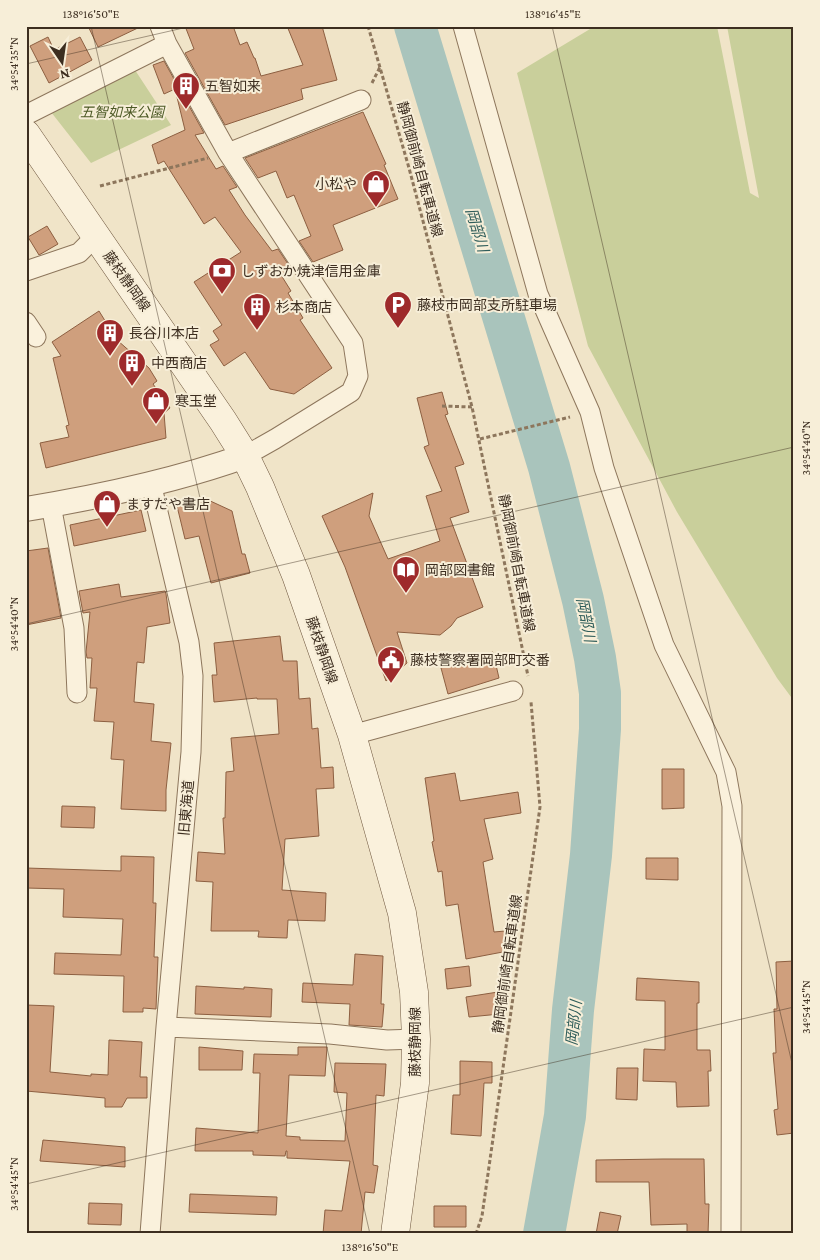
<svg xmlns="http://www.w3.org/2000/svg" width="820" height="1260" font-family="'Crimson Pro','Noto Sans JP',serif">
  <rect width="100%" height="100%" fill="#f0e4c8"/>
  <path fill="#c9cf9b" d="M595,26H717L750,193L759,198L727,26H794V701L777,678L677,512L588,346L517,73Z
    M135,70L171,125L91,163L51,112Z"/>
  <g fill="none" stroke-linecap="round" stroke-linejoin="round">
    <path stroke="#a9c4bc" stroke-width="42" d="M415,26L549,467L583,600L595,658L600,693V729L591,855L573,1010L565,1116L544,1234"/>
  </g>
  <path fill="#cf9f7d" stroke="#8d5f41" d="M88,26H142L98,47Z
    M185,26H233L240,45L247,42L254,58H255L261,76L303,65L287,26H322L337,80L301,89L303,99L225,125L185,53L194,49Z
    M48,37L54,50L80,37L92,60L49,83L30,46Z
    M164,61L204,133L195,135L216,169L223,166L237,187L229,190L245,215L272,251L278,249L292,270L281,275L291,291L288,293L303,318L300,320L332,368L294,394L270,389L245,352L224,366L210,345L219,340L213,331L222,325L194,282L241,252L215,217L204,224L164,161L158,164L152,145L185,130L175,89L164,94L153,65Z
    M363,112L386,164L384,165L398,199L333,225L343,250L313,262L299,241L311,236L294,195L287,198L276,171L258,178L245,158Z
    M47,226L58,244L39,255L28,237Z
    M99,311L117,340L149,368L157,381L153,384L170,408L164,413L166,438L46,468L40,443L69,437L66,426L69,425L53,358L61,356L52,342Z
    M442,392L448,414L445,415L464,464L455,467L469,512L450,518L483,607L457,618L451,626L440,635L397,632L407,663L386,681L345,567L322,516L373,493L369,516L388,559L440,541L426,496L442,491L424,447L429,445L417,398Z
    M206,499L232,511L242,554H245L250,573L211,583L199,536L185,539L177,506Z
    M141,510L146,531L74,546L70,525Z
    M48,548L61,618L26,625V551Z
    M119,584L121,597L165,591L166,594L170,623L147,627L144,663L137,662L134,702L154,704L151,741L171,743L166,790V811L121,809L124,760L111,759L114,722L94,721L97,688H90L92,658H87L86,652L90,612L83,613L79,591Z
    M280,636L283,661H297L299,699L310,698L312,729L318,728L321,768L333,767L334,788L316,789L319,836L285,839L282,890L326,893L325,921L288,920L287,938L258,937L259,931H211L213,882L196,881L198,852L225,854L223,818H225L226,772L234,771L231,738L279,734L277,699H257V698L214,702L212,675H217L214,643Z
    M493,652L499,678L448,694L441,668Z
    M662,769H684V808L662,809Z
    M455,773L460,801L518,792L521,813L484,819L493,859L483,862L494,932L505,931L508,951L466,959L458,904L446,906L442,871L438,872L432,842L434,841L425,778Z
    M62,806L95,807L94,828L61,827Z
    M121,856L154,857L153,903H156L154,957H158L156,1009L143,1008V1012H123L124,976L54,974L55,953L121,955L123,919L63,917L64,889L26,888V868L121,871Z
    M646,858H678V880L646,879Z
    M355,954L383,956L381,1004H384L382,1027L349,1025L350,1004L302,1002L303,983L353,985Z
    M794,961V1133L777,1135L774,1110L778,1109L773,1053H776L774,1009H777L776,962Z
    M469,966L471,986L447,989L445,969Z
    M637,978L699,982V1003H697V1050H710L711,1071H708L709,1106L677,1107L676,1082L643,1081L644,1049L665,1050V1001L636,1000Z
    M196,986L244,989V987L272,989L271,1017L195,1014Z
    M498,992L500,1014L469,1017L466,997Z
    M26,1005L54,1006L50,1072L91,1076V1074L108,1075L109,1040L142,1042L140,1077H147V1098H127L122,1107H105V1098L26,1091Z
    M199,1047L243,1051L242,1070H199Z
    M298,1047H327L325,1076L289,1075L286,1136L300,1137V1140L345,1141L347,1093L334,1092L335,1063L386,1064L384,1096L376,1095L373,1165L378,1166L374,1193L365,1192L361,1234H323L325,1210L342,1211L350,1161L287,1158V1151H286L285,1156L253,1155V1151H195L196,1128L258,1133L260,1073H253L254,1054L298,1055Z
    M460,1061L492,1062V1083H484L481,1136L451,1134L453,1095H460Z
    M617,1068H638L637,1100L616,1099Z
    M43,1140L125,1147V1167L40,1161Z
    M663,1159H704L705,1204H709L708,1234H687V1224L651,1225L649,1182H596V1160Z
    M190,1194L277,1197L276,1215L189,1212Z
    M89,1203L122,1204L121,1225L88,1224Z
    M434,1206H466V1227H434Z
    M600,1212L621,1216L617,1234H596Z"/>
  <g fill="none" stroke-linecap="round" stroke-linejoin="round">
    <defs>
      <path id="minor" d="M160,26L167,44L228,153L353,343L358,376L351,392L275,439L245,456
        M463,26L538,294L590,412L604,468L664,645L726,772L732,806L731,1234
        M26,115L167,44
        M228,153L361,100
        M26,271L79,253L96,236
        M26,322L36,337
        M51,505L74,628L77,693
        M352,735L513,691
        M166,1027L330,1034L387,1040L416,1039
        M150,1234L166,1027L191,752L193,676L189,642L151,483"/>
      <path id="tertiary" d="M26,509C99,497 175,481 245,456"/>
      <path id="secondary" d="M26,134L223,421L245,456L260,487L296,575L352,735L402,913L414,992L416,1039L415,1083L395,1234"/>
    </defs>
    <use href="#minor" stroke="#8d765c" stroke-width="21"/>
    <use href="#tertiary" stroke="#8d765c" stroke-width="26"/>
    <use href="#secondary" stroke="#6f573f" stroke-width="29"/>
    <path stroke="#8d765c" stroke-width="3" stroke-dasharray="4 2.5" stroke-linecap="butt" d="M368,26L409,168L472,407L528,676
      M372,83L380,67
      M100,186L208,158
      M442,406L472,407
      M480,439L570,417
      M476,1234L482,1216L540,807L531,702"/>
    <use href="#minor" stroke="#faf1dc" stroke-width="19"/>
    <use href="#tertiary" stroke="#faf1dc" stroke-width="24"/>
    <use href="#secondary" stroke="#faf1dc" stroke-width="28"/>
  </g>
  <path fill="none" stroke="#3d2e20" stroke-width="1" stroke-opacity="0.45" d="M91,26L370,1234M552,26L794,1072M26,64L192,26M26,624L794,447M26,1184L794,1007"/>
  <defs>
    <symbol id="building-pin" viewBox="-11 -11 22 30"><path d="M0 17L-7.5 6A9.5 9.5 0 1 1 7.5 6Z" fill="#9e2a2b" stroke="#f7eed8"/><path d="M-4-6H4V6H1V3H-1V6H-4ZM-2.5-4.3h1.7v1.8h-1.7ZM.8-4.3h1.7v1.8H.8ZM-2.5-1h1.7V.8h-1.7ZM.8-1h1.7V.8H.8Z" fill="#fff"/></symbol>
    <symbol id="shop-pin" viewBox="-11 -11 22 30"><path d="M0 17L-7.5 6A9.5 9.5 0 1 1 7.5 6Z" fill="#9e2a2b" stroke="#f7eed8"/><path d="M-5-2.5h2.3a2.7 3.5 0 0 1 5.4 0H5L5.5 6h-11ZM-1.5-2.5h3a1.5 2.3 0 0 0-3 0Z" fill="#fff"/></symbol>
    <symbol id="bank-pin" viewBox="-11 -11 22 30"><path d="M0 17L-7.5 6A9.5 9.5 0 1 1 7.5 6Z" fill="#9e2a2b" stroke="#f7eed8"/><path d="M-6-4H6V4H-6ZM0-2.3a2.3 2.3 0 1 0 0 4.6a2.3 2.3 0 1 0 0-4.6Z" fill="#fff"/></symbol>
    <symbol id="parking-pin" viewBox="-11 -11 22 30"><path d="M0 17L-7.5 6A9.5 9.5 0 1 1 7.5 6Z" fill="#9e2a2b" stroke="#f7eed8"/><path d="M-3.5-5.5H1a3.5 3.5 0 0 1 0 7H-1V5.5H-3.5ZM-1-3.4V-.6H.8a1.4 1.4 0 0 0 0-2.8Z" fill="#fff"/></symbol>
    <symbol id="library-pin" viewBox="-11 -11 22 30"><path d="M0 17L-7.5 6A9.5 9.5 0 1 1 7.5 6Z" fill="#9e2a2b" stroke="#f7eed8"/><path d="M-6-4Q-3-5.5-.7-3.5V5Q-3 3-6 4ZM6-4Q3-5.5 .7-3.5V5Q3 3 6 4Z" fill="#fff"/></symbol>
    <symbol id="civic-pin" viewBox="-11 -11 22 30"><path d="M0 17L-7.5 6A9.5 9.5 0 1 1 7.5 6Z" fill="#9e2a2b" stroke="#f7eed8"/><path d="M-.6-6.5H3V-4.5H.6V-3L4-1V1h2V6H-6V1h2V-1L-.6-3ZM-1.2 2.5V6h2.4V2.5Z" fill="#fff"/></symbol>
  </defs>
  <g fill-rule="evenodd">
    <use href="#building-pin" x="170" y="70" width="32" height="43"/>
    <use href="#shop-pin" x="360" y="168" width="32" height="43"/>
    <use href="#bank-pin" x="206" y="255" width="32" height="43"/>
    <use href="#parking-pin" x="382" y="289" width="32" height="43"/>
    <use href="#building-pin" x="241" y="291" width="32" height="43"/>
    <use href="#building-pin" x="94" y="317" width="32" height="43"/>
    <use href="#building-pin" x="116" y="347" width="32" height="43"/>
    <use href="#shop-pin" x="140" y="385" width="32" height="43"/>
    <use href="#shop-pin" x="91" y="488" width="32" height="43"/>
    <use href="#library-pin" x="390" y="554" width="32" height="43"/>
    <use href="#civic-pin" x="375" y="644" width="32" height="43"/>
  </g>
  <g text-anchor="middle" stroke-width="4" stroke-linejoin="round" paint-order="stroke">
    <g font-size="14" fill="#3d2e20" stroke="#f7eed8" text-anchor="start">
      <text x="205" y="91">五智如来</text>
      <text x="357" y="189" text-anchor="end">小松や</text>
      <text x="241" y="276">しずおか焼津信用金庫</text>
      <text x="417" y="310">藤枝市岡部支所駐車場</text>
      <text x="276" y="312">杉本商店</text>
      <text x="129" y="338">長谷川本店</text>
      <text x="151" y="368">中西商店</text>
      <text x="175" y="406">寒玉堂</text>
      <text x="126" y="509">ますだや書店</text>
      <text x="425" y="575">岡部図書館</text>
      <text x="410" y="665">藤枝警察署岡部町交番</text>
    </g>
    <g font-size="14" font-style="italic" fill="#4d5a26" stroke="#f7eed8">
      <text x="122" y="117">五智如来公園</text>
    </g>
    <g font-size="14" fill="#3d2e20" stroke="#f7eed8">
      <text transform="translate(420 169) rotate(75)" y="5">静岡御前崎自転車道線</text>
      <text transform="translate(127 281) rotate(55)" y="5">藤枝静岡線</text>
      <text transform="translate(517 563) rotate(79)" y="5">静岡御前崎自転車道線</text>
      <text transform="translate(322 650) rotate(71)" y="5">藤枝静岡線</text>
      <text transform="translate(186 808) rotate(-85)" y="5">旧東海道</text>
      <text transform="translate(507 964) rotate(-82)" y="5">静岡御前崎自転車道線</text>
      <text transform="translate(415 1042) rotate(-90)" y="5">藤枝静岡線</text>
    </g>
    <g font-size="15" font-style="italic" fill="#2f5d5a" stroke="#f7eed8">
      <text transform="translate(477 230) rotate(73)" y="5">岡部川</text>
      <text transform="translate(586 620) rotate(79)" y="5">岡部川</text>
      <text transform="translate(574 1023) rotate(-84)" y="5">岡部川</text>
    </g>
  </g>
  <rect width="820" height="1260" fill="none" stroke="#f7eed8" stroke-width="55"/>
  <g transform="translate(62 62) rotate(167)" stroke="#f7eed8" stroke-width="4" paint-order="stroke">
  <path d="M0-4L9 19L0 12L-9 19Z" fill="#3d2e20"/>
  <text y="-8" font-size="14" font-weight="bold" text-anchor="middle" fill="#3d2e20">N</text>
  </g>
  <rect x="28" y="28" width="764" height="1204" fill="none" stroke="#3d2e20" stroke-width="2"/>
  <g font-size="12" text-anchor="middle" fill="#3d2e20">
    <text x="91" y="18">138°16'50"E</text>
    <text x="553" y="18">138°16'45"E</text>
    <text transform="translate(14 64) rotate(-90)" y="4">34°54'35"N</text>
    <text transform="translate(806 448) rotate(-90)" y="4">34°54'40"N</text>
    <text transform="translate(14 624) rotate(-90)" y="4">34°54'40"N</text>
    <text transform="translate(806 1007) rotate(-90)" y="4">34°54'45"N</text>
    <text transform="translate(14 1184) rotate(-90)" y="4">34°54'45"N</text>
    <text x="370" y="1251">138°16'50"E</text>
  </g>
</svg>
